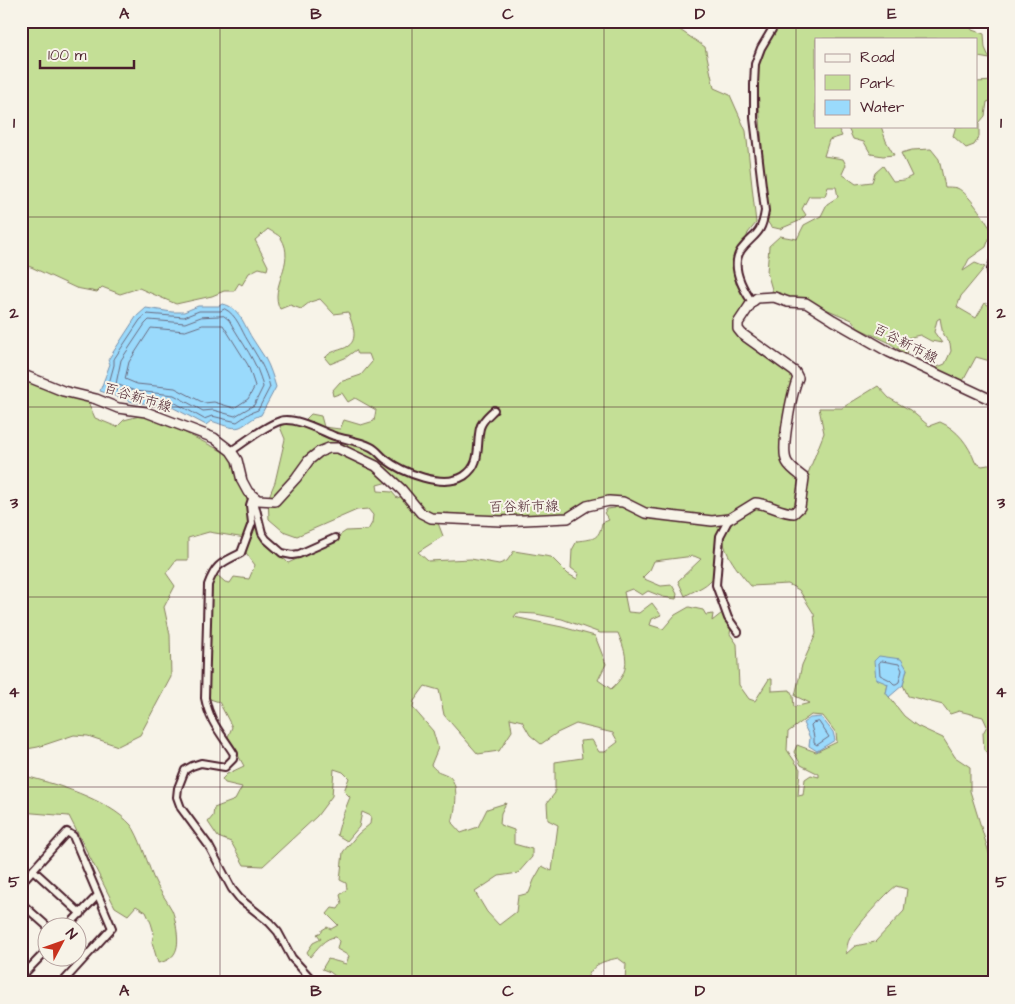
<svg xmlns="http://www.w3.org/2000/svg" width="1015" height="1004" font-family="'Architects Daughter','Klee One',sans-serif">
  <rect width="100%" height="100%" fill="#f7f3e8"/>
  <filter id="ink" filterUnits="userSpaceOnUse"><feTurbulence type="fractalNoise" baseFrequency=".02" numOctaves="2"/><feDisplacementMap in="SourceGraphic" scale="10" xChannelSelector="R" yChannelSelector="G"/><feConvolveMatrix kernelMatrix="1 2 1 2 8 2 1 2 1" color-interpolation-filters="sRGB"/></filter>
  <g filter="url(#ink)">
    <path fill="#c4df96" stroke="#877f60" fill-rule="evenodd" d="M21,21H643L649,25L677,28L705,47L714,88L730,95L746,131L756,223L748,233L734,274L736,284L751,297L746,301L733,323L737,336L797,378L786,404L783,452L802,480L799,505L791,511L755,498L726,516L715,519L663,516L613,498L568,516L523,519L520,515L505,519L459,516L448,513L435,517L423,510L396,477L387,474L388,482L377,485L378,491L392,492L397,498L405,495L419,515L438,523L443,536L418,552L428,561L471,559L499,564L507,561L514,551L551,557L568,574L577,579L579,574L571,568L572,550L577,541C593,539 599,540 602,523L609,520L604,513L607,509L615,508L616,503L661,520L711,522L725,520C707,544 730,566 709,582C703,588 693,591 685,596L678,581L701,559L694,556L654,561L650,570L642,578L661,586L672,585L677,594L676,599L663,597L648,591L642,595L632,589L624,592L628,612L639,613L652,603L661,615L652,619L650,625L663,629L675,615L689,607L703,610L706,615L713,614L712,621L722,613L732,620L730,634L737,644L739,685L749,699L755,701L769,679H772V691L790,690L793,696L794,707L810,703L795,696L802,665L816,634L814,614L799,590L788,584L751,586C740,573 715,545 726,527C732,518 746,512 755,506L787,516L803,513L807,476L824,433L819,408H842L878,386L889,398L910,410L929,426L940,422C957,429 969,445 975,462L982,466L994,464V759L984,750L983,733L987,726L983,717L959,711L950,714L943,705L908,696L903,685L907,669L885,682L888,684L886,693L904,716L917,726L943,738L955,757L970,767V791L994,869V983H623L625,981L626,964L618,958C600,962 592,964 585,983H339L340,980L330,972L322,969L328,959L346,964L349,956L337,949L339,941L336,937C325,937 317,949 310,957L307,952L313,943L321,939L317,934L322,932V930L327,927L331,929L338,925L327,914L332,908L338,909L342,903L340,895L347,889L346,883L340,880L343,852L358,834L370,824L371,816L362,812L359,827L347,841L337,835L341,820L350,797L344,791L349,778L343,772L334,769L332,796L317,816L263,866L244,865L231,842L218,837L208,822L213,816L214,808L235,800L242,787L225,783L222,779L227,774L244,766L228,737L232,727L219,702L210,699L206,691L211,583L216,574L225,582L230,583L234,577L249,579L255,565L244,550L252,507L266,545L279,553L288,563L321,548L346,531L368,530L372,523L373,515L368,509L357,510L297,536L283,531L269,519L268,499L275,482L285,439L280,427L289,416L304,421L311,414L321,416L324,427L340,429L344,420L361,425L374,421L376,410L355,398L348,402L342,393L333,396L332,391L340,382L361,375L372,362L369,354H358L356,350L345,358L330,364L325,358C331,351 334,352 342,349C361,343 353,326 348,312L334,314L320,299L310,302L301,309L290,305L280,309C268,286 297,263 281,238C279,235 272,232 268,229L255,240L268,266L267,270L259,268L249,273L242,285L239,283L234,291H224L212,296L176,304L139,288L120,294L102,287L97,292L76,288L31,267L21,265ZM517,613L536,614L562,619L600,633H618C627,655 632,671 611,689L598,680L606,664L595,636L562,627L514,617ZM425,686L439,690L444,715L478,754L499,751L512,731L510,718L522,721L530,735L541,744L557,733L576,724L613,733L618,742L605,752H599L592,740L580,741L582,758L555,762V793L547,803L548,820L558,825L552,871L542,866L534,880L529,893L518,896L516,912L499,925L487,912L475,892L499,876L518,873L532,857V849L514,844V830L500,825L501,813L506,803L487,809L478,827L461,833L452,823C455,811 461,782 447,775C439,771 438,773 431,765L438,748L433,731L413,708L414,701ZM811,715L823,716L836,733L837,742L816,752L797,745L794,752L801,765L819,774V777L811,775L805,779L803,795L798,796L800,769L787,750L788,732ZM896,886L907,889L904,911L875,942L855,946L846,954C847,948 847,943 850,938C857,926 885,894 896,886Z
      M778,21H967L972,30L984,34L985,48L990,59L978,57L976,55V39H816V126H837L842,136L829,140L824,156L843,159L846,165L842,174L856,184L872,182L875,173L883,166L893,181L904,180L912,176L901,153L912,150L931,149L939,159L945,187C948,187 953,187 957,188C969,193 985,220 992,231L986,247L969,259L963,271L975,263L985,267L961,296L957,307L976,318L985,303L991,307L994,335V395L992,394L990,361L976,357L963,381L935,368L945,364L951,351L950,343L943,335L940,318L937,320L934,332L942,343L931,341L920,335L907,338L901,345L907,350L906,354L888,342L858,328L852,320L807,301L787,300L773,293L767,272L769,246L780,236L797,239L804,225L821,216L827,204L838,197L836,187H828L825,196H809L802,209L806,215L799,221L780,229L771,227L767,221L757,73L760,56Z
      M994,81V100L987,102L985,116L979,123V137L974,145L966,148L953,136L956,126H976V82Z
      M847,126H881L886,141L894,155L883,156L871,154L864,142L853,139Z
      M21,378L88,402L95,418L117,427L124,420L147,414L224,452L234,461L240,484L248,500L250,519L245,538L209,532L188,538V560H176L166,573L175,586L164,607L170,635L171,677L140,735L118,746L88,736L74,735L38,747L21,750Z
      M21,775C53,783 108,799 131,825C139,835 148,864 153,877C158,889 166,899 172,910C174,915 175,920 176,925C179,943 180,959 158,963L152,942L154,933L151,923L146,912L136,906L128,915L115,907L69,816L21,812Z"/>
    <path fill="#9adafc" stroke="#7a8fa8" d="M222,304C239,306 244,325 252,338C256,345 261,351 265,358C270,367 273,377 276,387L261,415C253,417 247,424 240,427C232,430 219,423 211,421L206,425L170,406L133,402L100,391L110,364L108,360L136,317L146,308L172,312H184L198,306H219Z
      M879,656L901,659L907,669L903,685L889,697L886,693L888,684L876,679L874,661Z
      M821,717L833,732L835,740L817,751L809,746L810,738L803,723L810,718Z"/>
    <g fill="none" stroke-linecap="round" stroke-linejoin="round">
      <path stroke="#6a6a7f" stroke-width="1" d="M225,309C237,315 241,330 248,341C257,356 266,369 270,387L258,410L250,413L237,422L212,416L204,419L172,401L134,397L108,387L114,365V359L140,320L147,314L184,317L199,311H220Z
        M224,316L229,320C241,342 258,362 263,387L254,405L235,416L213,410L203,411L174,395L135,391L116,384L121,360L145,324L149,320L185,323L201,317Z
        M203,325H223L248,365L255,386L248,399L234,408L214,402L204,403L175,388L137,384L125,379L129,362L151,328L185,331Z
        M882,661L899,664L902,670L899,682L896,684H894L890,680L880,675L879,663Z
        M819,722L829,737L817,745L814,743V737L811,725L813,723Z"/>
      <defs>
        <path id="minor" d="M994,260L991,270L994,289
          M752,302C743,289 730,266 741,250C754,233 761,237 765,211L754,118V85L755,64L761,48L777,21
          M231,451C245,442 264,426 280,421C294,416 321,431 334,436C347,440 359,441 371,447C377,450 380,455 385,459C403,473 443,489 464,476C482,464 476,446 480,428C482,420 489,415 494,410
          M253,496L250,505L252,523L241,553C222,563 216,563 208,585L205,698C210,723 221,733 234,754L233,759L225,767L201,763L192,766L185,770L178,788L177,797L181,808L209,846L232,889L240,899L269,922L278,932L292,958L315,983
          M253,497L262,533L266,539L282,553L292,555L299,554L335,538
          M729,519L720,536L716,585L728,618L738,632
          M33,870L81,914
          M21,883L67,832L73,836L112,928L62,983
          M21,903L48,927
          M68,926L98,895
          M21,977L48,949"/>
        <path id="secondary" d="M21,374L63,391L96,399L118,408L146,412L214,438L231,451L237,460L242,481L248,492L258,500L275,501L296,478L309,460L319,452L329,448H338L376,466L402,490L421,513L431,518L501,521L568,518L587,506L609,501L623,502L645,513L712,521L729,519L755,503C770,504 780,513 794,513L800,507L804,478C799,474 790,468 787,462C780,450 792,392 798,378L795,372L742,334L738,329V323L752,302L757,298L774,297L788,302L806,303L833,320L889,352L994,401"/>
      </defs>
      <use href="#minor" stroke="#4a1f2b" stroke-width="10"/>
      <use href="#secondary" stroke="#4a1f2b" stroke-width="12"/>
      <use href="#minor" stroke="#f7f3e8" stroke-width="6"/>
      <use href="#secondary" stroke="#f7f3e8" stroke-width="9"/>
    </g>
  </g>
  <path fill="none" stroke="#4a1f2b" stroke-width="1" stroke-opacity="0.55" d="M220,21V983M412,21V983M604,21V983M796,21V983M21,217H994M21,407H994M21,597H994M21,787H994"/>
  <g text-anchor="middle" stroke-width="4" stroke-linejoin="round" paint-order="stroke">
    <g font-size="14" fill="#4a1f2b" stroke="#f7f3e8">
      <text transform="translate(906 343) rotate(27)" y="5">百谷新市線</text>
      <text transform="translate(138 397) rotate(17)" y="5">百谷新市線</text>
      <text transform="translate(524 506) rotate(-1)" y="5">百谷新市線</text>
    </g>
  </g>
  <rect width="1015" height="1004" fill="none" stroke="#f7f3e8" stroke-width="55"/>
  <rect x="815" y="38" width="162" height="90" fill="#f7f3e8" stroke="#b29e9c"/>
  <rect x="825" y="54" width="25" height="8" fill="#f7f3e8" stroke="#b29e9c"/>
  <text x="860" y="62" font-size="15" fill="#4a1f2b">Road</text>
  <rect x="825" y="75" width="25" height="15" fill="#c4df96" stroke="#b29e9c"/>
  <text x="860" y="88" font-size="15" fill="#4a1f2b">Park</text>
  <rect x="825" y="100" width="25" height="15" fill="#9adafc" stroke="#b29e9c"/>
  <text x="860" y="112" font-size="15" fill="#4a1f2b">Water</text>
  <g transform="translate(62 942) rotate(49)"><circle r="24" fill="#f7f3e8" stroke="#b29e9c"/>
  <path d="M0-4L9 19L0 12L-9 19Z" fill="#c8321e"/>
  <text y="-8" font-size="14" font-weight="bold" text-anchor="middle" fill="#4a1f2b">N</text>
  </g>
  <path d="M40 60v8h94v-8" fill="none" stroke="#4a1f2b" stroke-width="2.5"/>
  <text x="48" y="60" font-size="15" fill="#4a1f2b" stroke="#f7f3e8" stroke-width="4" paint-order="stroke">100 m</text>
  <rect x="28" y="28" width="960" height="948" fill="none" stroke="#4a1f2b" stroke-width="2"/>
  <g font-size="16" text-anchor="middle" font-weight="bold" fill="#4a1f2b">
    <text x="124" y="19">A</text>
    <text x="316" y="19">B</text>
    <text x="508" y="19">C</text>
    <text x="700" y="19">D</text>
    <text x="892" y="19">E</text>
    <text x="14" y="128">1</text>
    <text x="1001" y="128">1</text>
    <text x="14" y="318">2</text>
    <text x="1001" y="318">2</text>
    <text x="14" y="508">3</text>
    <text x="1001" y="508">3</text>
    <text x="14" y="697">4</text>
    <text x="1001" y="697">4</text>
    <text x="14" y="887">5</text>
    <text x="1001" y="887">5</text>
    <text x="124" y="996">A</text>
    <text x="316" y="996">B</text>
    <text x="508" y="996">C</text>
    <text x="700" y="996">D</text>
    <text x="892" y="996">E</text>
  </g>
</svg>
